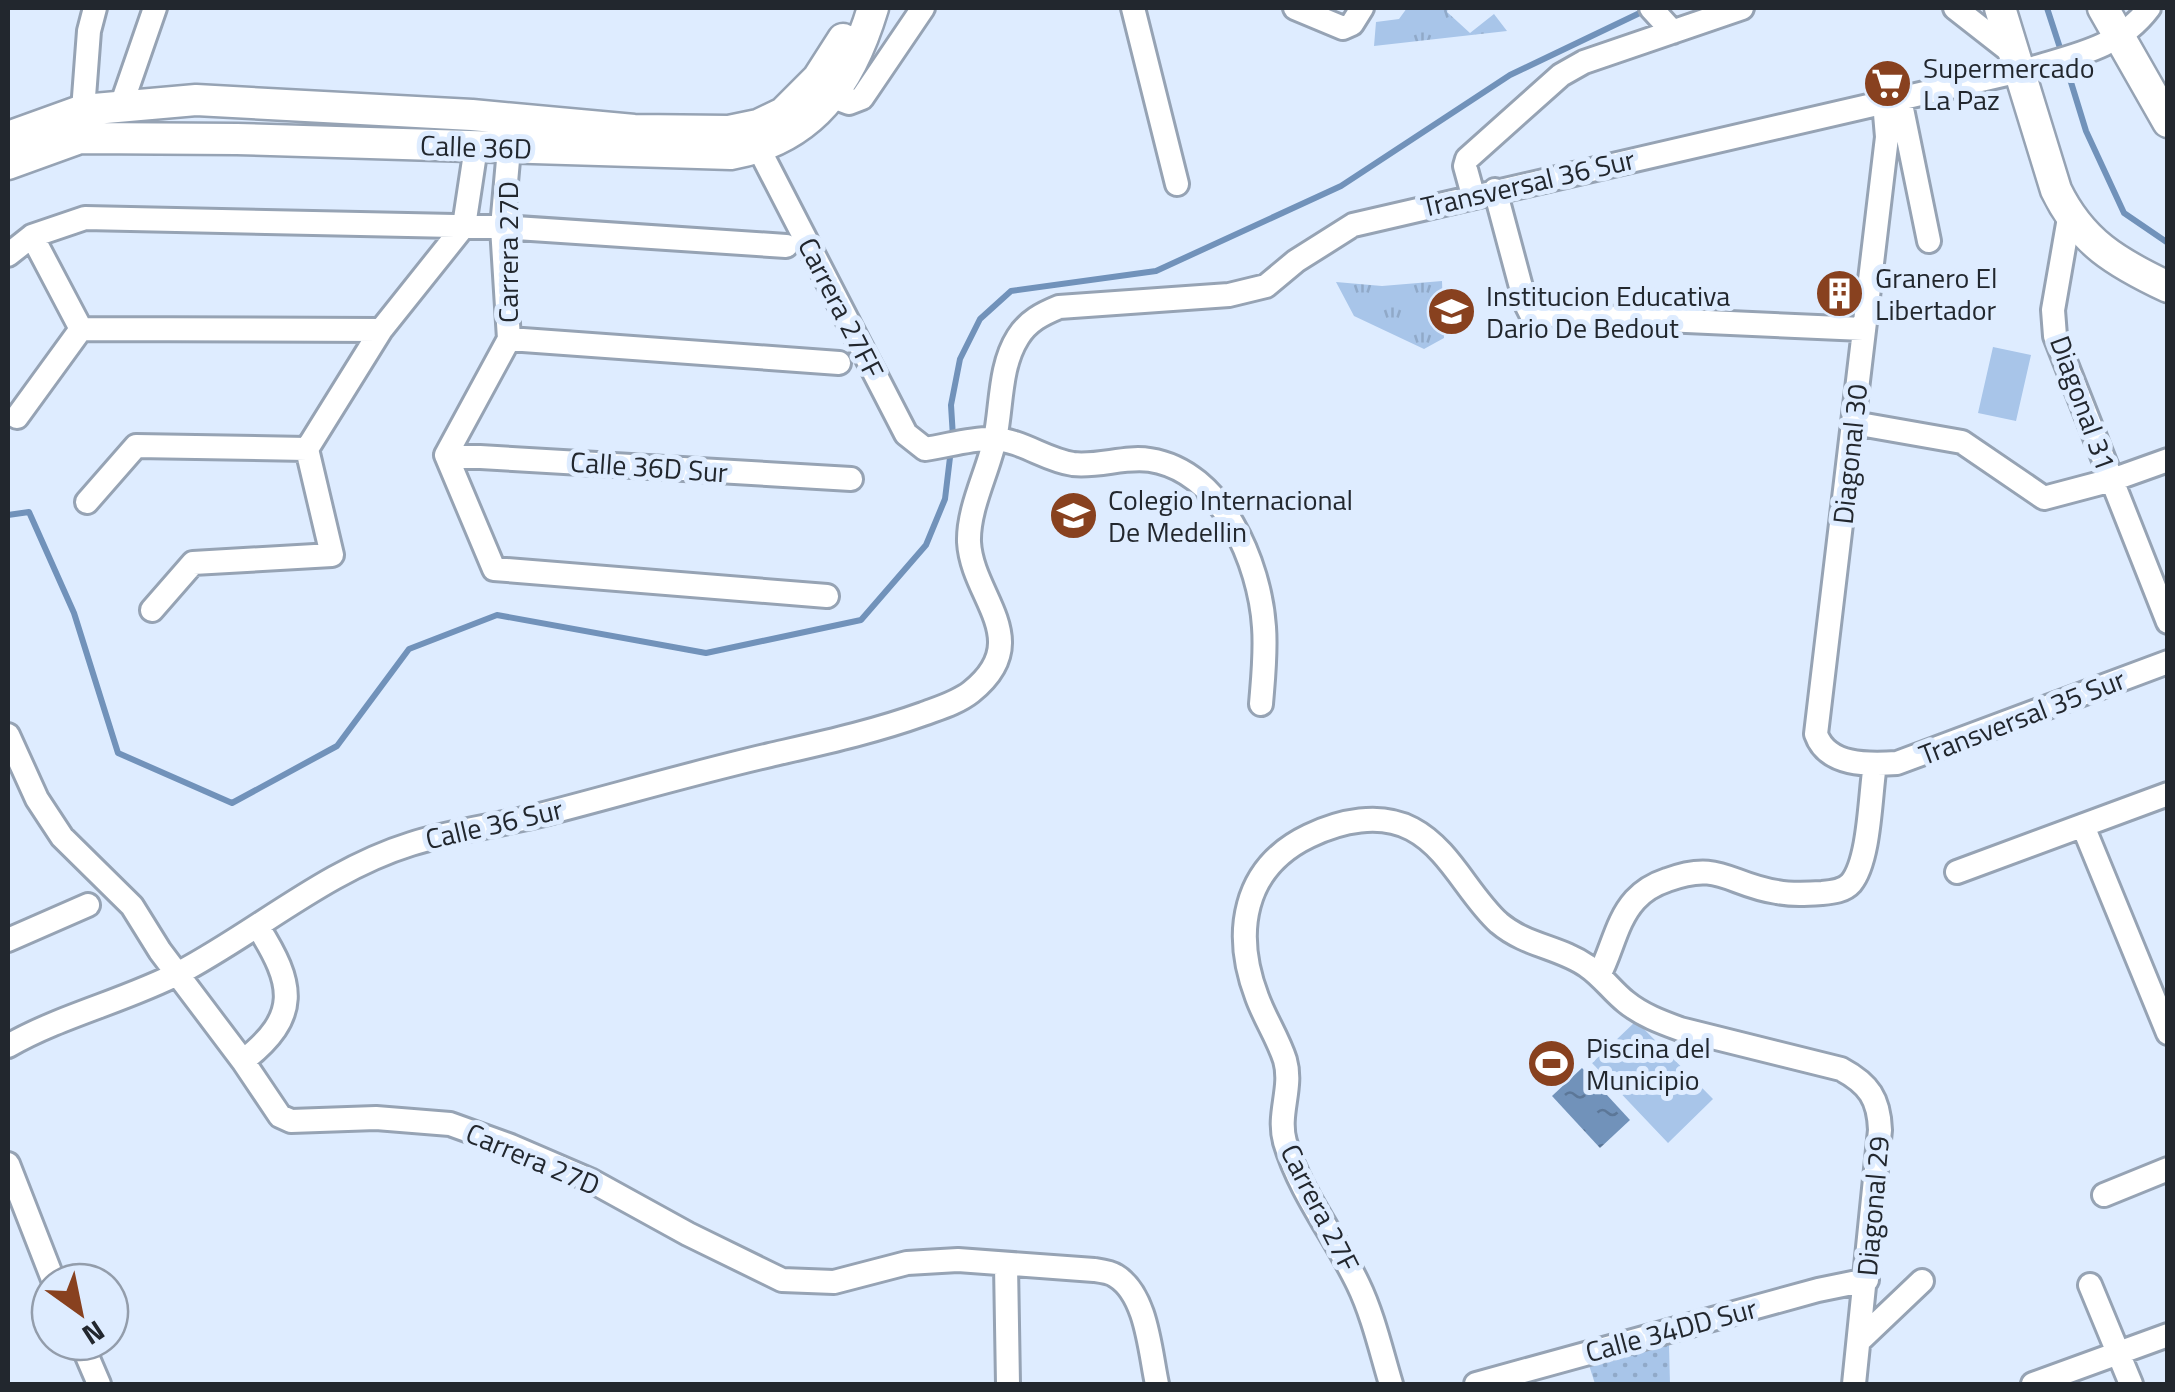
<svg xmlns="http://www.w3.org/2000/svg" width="2175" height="1392" font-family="'Titillium Web',sans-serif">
  <defs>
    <pattern id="grass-dots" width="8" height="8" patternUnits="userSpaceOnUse" patternTransform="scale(2.5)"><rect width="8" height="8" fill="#a8c5e9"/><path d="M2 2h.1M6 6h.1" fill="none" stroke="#90a9c8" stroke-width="1.8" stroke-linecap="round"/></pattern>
    <pattern id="park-tufts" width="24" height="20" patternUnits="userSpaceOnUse" patternTransform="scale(2.5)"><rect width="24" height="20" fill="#a8c5e9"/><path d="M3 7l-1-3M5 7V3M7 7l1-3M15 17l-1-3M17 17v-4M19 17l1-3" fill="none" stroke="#90a9c8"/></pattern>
    <pattern id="water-ripples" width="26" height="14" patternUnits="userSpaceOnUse" patternTransform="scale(2.5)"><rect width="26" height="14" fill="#7192ba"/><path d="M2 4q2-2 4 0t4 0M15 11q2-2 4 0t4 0" fill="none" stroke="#5c7798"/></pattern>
  </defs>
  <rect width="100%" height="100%" fill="#deecff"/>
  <path fill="url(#grass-dots)" d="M1669,1345L1670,1384H1595L1589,1365Z"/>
  <path fill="url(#park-tufts)" d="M1407,8H1448L1447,12L1470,33L1494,14L1507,31L1374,46L1376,22L1399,19Z
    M1442,281L1444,338L1424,349L1354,316L1336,282L1382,286Z"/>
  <path fill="#a8c5e9" d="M1993,347L2031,355L2016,421L1978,413Z
    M1636,1021L1713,1099L1668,1143L1592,1063Z"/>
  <path fill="url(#water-ripples)" d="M1582,1068L1630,1120L1600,1148L1552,1096Z"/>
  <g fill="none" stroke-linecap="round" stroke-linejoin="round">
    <path stroke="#7192ba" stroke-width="6" d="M2047,8L2062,54
      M2066,66L2086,131L2124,213L2168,243
      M953,437L951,405L960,359L980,319L1011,291L1156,271L1341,186L1510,75L1646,10
      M8,515L29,512L74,613L118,753L232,803L337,746L409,649L497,615L706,653L861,620L926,545L945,499L951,449"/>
    <defs>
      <path id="minor" d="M1133,8L1177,184
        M1295,8L1343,28L1352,24L1362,8
        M1651,8L1673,32
        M1955,8L2015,55
        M833,97L849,103L862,98L923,8
        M1900,99L1929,241
        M1884,102L1887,137L1816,734C1827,766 1868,765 1897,763L2168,662
        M121,106L155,8
        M83,110L89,31L95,8
        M509,149L502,227L509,339L446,455L494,569L827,596
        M759,149L906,434L925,449C947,446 971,438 993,439C1022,440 1045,460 1073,464C1099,467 1125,456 1150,460C1222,471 1260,564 1264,627C1266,653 1263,679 1261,704
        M1495,190L1525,302L1531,314L1863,329
        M1473,195L1465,166L1467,159L1561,75L1584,62L1742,8
        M2069,218L2053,310L2055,336L2168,622
        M32,236L81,329L381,330
        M8,255L32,236L85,218L502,227L786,246
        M509,339L839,363
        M17,417L81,329
        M1854,423L1962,442L2044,498L2112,480L2168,460
        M446,455L851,479
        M87,502L136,446L307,449
        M152,610L193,563L332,555L307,449L381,330L464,226L476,147
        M8,735L37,799L62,837L132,906L160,951L243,1061L280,1116L291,1121L376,1118L450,1124L511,1146L590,1180L688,1234L782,1280L834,1282L907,1263L958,1260L1094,1270C1101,1271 1110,1272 1116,1276C1147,1295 1150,1352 1157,1384
        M2083,826L2168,1033
        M1957,872L2168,794
        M8,940L88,905
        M1599,975C1612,951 1616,921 1635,900C1644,890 1655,884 1667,880C1720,860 1729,885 1777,892C1792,895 1807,894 1822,893C1833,892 1844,891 1851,883C1870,860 1870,795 1875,764
        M8,1046C62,1015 125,1001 181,972C258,931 327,870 411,844C451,831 495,826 536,816C614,796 692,773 770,755C822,743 873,732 923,714C939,708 957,703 971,692C1036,640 972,598 969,542C968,508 988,472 995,439C1002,406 999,367 1018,337C1028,321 1042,314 1059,307L1229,295L1266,286L1296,261L1353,225L2033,68C2076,55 2120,47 2149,8
        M243,1061C301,1016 294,984 258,927
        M8,1164L54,1282
        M2104,1195L2168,1169
        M1006,1265L1008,1384
        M2090,1285L2131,1384
        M1860,1340L1922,1281
        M81,1342L99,1384
        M1391,1384C1381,1351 1373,1315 1358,1284C1335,1236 1300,1193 1285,1142C1277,1114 1293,1088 1285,1060C1278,1038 1265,1019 1257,997C1233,934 1242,868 1309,836C1340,821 1380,812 1412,829C1450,849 1468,895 1499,923C1526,946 1560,947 1587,966C1602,976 1612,991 1626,1002C1642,1015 1661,1022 1680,1029L1841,1069C1869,1084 1879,1099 1880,1130L1854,1384
        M1476,1384L1818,1290L1867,1280
        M2033,1384L2168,1335"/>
      <path id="major" d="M2000,8L2056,190C2081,242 2117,263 2168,287
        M2103,8L2168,122
        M8,137L83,110L196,100L472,115L634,130L729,131L758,125L783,113L818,78L843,39
        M8,164L80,138L237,139L731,154C813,139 850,84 873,8"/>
    </defs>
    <use href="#minor" stroke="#96a3b4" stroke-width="28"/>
    <use href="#major" stroke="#96a3b4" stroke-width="35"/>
    <use href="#minor" stroke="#fff" stroke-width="22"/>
    <use href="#major" stroke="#fff" stroke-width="30"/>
  </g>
  <defs>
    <symbol id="supermarket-disc" viewBox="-11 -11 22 22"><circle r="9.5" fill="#88411f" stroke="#deecff"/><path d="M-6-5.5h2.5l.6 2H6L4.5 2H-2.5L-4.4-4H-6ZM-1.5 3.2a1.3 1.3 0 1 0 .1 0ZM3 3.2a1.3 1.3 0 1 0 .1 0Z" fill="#fff"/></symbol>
    <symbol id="building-disc" viewBox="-11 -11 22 22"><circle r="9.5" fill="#88411f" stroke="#deecff"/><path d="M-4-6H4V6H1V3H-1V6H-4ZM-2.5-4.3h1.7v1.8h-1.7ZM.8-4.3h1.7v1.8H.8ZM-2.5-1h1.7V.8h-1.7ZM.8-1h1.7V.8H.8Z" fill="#fff"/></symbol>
    <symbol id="school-disc" viewBox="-11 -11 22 22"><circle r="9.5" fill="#88411f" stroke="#deecff"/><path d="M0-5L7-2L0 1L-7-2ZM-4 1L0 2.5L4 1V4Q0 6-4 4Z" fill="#fff"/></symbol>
    <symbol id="stadium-disc" viewBox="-11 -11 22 22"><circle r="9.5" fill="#88411f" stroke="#deecff"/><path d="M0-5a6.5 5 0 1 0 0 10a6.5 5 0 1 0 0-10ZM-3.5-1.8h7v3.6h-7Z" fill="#fff"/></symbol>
  </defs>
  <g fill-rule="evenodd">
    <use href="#supermarket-disc" x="1860" y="56" width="55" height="55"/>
    <use href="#building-disc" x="1812" y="266" width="55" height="55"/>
    <use href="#school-disc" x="1424" y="284" width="55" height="55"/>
    <use href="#school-disc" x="1046" y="488" width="55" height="55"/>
    <use href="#stadium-disc" x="1524" y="1036" width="55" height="55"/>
  </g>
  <g text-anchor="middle" stroke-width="10" stroke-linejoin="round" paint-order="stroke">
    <g font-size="28" fill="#22272e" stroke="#deecff" text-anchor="start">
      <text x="1923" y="78">Supermercado<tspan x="1923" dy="32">La Paz</tspan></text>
      <text x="1875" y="288">Granero El<tspan x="1875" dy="32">Libertador</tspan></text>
      <text x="1486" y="306">Institucion Educativa<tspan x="1486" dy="32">Dario De Bedout</tspan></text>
      <text x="1108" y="510">Colegio Internacional<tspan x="1108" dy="32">De Medellin</tspan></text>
      <text x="1586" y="1058">Piscina del<tspan x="1586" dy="32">Municipio</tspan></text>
    </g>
    <g font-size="28" fill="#22272e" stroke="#deecff">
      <text transform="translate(476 147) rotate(2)" y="10">Calle 36D</text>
      <text transform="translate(1528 183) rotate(-13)" y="10">Transversal 36 Sur</text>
      <text transform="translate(508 252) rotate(-90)" y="10">Carrera 27D</text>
      <text transform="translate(841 308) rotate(63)" y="10">Carrera 27FF</text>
      <text transform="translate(2083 403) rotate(70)" y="10">Diagonal 31</text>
      <text transform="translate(1850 454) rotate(-84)" y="10">Diagonal 30</text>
      <text transform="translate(649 467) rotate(4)" y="10">Calle 36D Sur</text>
      <text transform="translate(2022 717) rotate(-21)" y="10">Transversal 35 Sur</text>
      <text transform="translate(494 824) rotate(-13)" y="10">Calle 36 Sur</text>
      <text transform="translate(533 1159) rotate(23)" y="10">Carrera 27D</text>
      <text transform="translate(1873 1206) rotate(-85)" y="10">Diagonal 29</text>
      <text transform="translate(1320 1208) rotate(63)" y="10">Carrera 27F</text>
      <text transform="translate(1671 1330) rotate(-15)" y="10">Calle 34DD Sur</text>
    </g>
  </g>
  <rect width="2175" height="1392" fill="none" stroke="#22272e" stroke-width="20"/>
  <g transform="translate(80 1312) rotate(147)"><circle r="48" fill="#deecff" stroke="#939dab" stroke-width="2.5"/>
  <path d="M0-8L18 38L0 25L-18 38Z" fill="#88411f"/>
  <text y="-15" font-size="28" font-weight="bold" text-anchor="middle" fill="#22272e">N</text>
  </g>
</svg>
